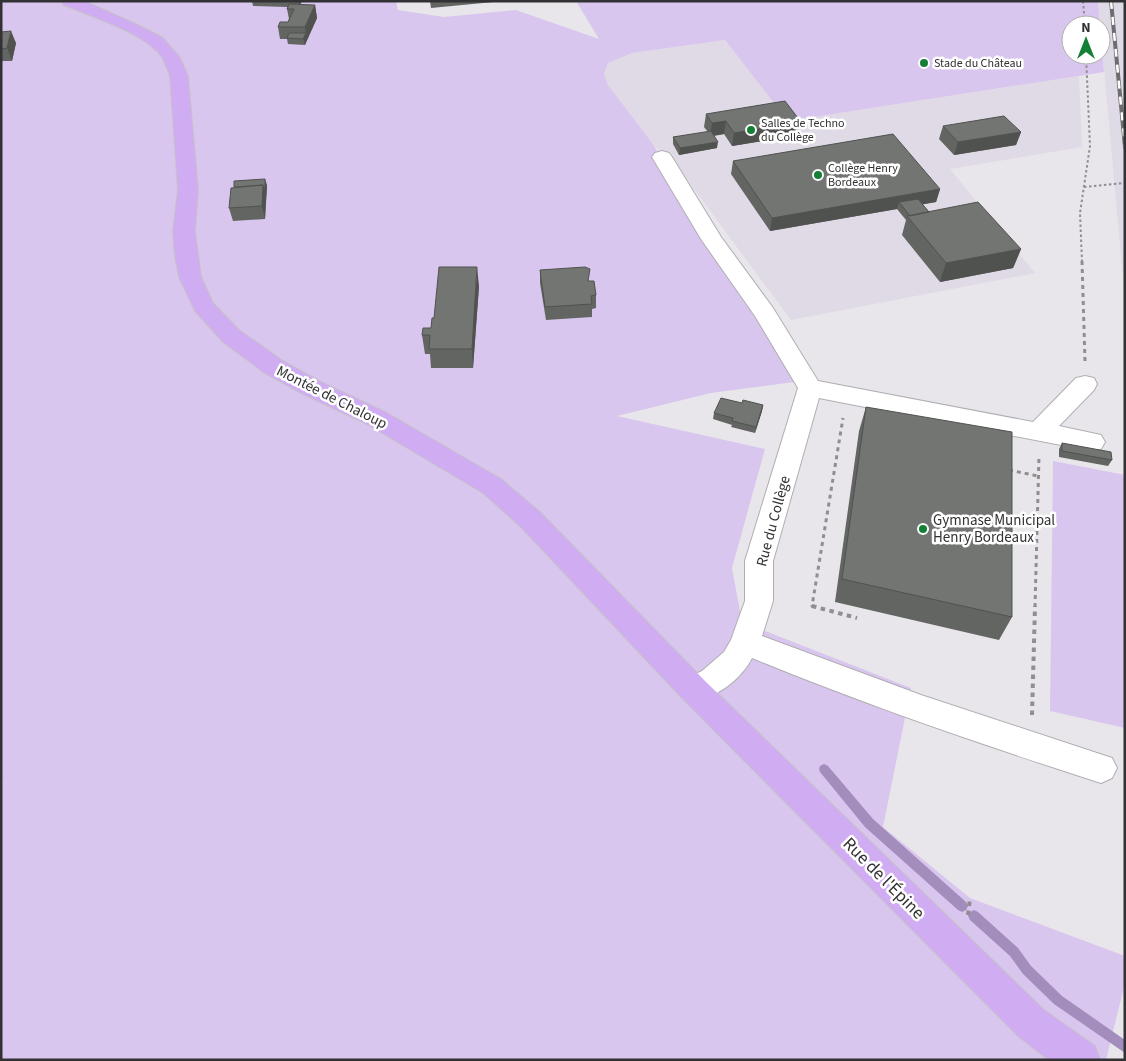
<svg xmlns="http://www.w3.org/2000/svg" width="1126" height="1061" font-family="'Source Sans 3',sans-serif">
  <rect width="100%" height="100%" fill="#e8e6ea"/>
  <path fill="#dfdae5" d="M1098,1H1124L1125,9V301Z
    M725,40L788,121L1079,76L1082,147L950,169L1035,273L791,320L688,181L653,144L608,85L604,74L608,63L632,53Z"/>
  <path fill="#d9c6ee" d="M1,1H396L398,10L444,17L516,10L599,39L576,1H1098L1100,25H1071V55H1101V35L1104,72L788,121L725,40L632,53L608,63L604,74L608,85L653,144L794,382L711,393L617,416L765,449L732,568L742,622L911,688L883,827L970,898L1125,956V983L1106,1060H1V789L3,783L1,779Z
    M1053,461L1125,475V728L1050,711Z"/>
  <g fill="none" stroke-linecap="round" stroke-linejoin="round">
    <path fill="#a38dbd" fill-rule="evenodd" d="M824,764L828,766L873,819L966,902L968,906L966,910L962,912L958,910L865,827L820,772L819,769L820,766Z
      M974,910L978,912L1018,948L1031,966L1062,996L1125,1040V1053L1054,1004L1023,974L1010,956L970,920L968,916L970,912Z"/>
    <defs>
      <path id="minor" d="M662,151L669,153L672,157L721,237L773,308L818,381L1033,422L1076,378L1085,376L1094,378L1097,384L1094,390L1059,426L1101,435L1105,442L1101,449L1092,451L819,398L773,561V601L762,636L921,695L1112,758L1117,768L1112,778L1101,783C983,745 866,705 752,658C740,681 718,695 694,703L683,699L679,690L683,681L702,671L724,652L731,640L745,601V561L798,388L755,316L701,239L652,157L655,153Z"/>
      <path id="major" d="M62,1H84L140,26L163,38L180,58L188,76L198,190L195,231L201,277L213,303L239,330L283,361L321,382L387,413L501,479L541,513L705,681L1044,1010L1095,1046L1100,1060H1049L1018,1036L683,699L521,527L483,493L369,425L303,394L265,373L223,342L195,311L179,277L175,256L173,231L178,190L170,76C167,68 164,58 158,52C138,31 90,16 64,5Z"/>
    </defs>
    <use href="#minor" stroke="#b0aeb2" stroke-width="2"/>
    <use href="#major" stroke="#c6c5c6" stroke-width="2"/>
    <path stroke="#908e91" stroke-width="2" stroke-dasharray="2.5 2.5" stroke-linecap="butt" d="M1083,1L1085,25
      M1084,187L1125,183
      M1082,262L1080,213L1090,146L1086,55"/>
    <path stroke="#908e91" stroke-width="3" stroke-dasharray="4 4" stroke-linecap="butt" d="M1082,261L1085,361
      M1009,470L1038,476
      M815,607L812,606L843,418
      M1035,607L1039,456"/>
    <path stroke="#908e91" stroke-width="4" stroke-dasharray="4.5 4.5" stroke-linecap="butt" d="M812,606L857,618
      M1032,715L1035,606
      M968,915L970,898"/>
    <use href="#minor" fill="#fff" fill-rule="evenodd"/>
    <use href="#major" fill="#d0acf2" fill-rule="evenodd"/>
    <defs>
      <path id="rail" d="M1111,1L1125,147"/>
    </defs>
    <use href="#rail" stroke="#6d6c6e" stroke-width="4"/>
    <use href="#rail" stroke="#fff" stroke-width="2.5" stroke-dasharray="8" stroke-linecap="butt"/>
  </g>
  <path fill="#626562" d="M252,1H302L300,5H315L317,18L305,45L288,44L287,39H280L278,27L288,22L289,19L287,9L288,7L253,6Z
    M430,1H504L431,8Z
    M1,32L16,43L12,61H1Z
    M706,114L798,135L732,146L724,134L714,136L717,148L679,155L673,144V137L708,132L704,127Z
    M943,126L1021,132L1016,145L954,155L939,139Z
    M733,161L940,189L936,202L922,204L929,212L1021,249L1013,268L940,282L902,235L906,220L897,209L770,231L731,174Z
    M267,185L265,219L233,221L229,208Z
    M540,270L590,281L596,295V308L592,309V317L546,320L540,283Z
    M479,286L473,368H431L430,354H425L422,335L431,328L434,318Z
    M742,403L763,405L762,411L755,433L731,427L732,425L713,419L714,413Z
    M866,407L1012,617L999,640L835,602L859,431Z
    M1062,443L1112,460L1108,466L1059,457V449Z"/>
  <path fill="#505250" d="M298,1H302L299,7Z
    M315,5L317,18L307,40L305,27Z
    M11,31L16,43L12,61L7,48Z
    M306,33L307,40L305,45L303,39Z
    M726,121L724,134L710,136L712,123Z
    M801,122L798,135L732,146L734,133Z
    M1021,132L1016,145L954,155L958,142Z
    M718,142L717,148L679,155L680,148Z
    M265,179L267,185L265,219L262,206L263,185Z
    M940,189L936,202L903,208L899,202L897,209L770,231L772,218Z
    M1021,249L1013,268L940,282L946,263Z
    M477,267L479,286L473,368L472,349Z
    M763,405L762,411L755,433L756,427Z"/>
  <path fill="#727572" stroke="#505250" d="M289,4L315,5L305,27H278L280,22H288L294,9H287Z
    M11,31L7,48L1,49V32Z
    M289,33H306L303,39L287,38Z
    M785,101L801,122L734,133L726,121L712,123L706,114Z
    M1004,116L1021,132L958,142L943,126Z
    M711,131L718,142L680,148L673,137Z
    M893,134L940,189L772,218L733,161Z
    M265,179V191L263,185L234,187V181Z
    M263,185L262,206L229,208L231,188Z
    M918,199L929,212L910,216L899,202Z
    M978,202L1021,249L946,263L907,216Z
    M439,267H477L472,349H429L430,335H422L423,328H431L432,318H434Z
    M585,267L590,269L588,281H594L596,295L591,296L592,304L545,307L540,270Z
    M721,398L742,403L743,400L763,405L756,427L732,421L733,418L714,413Z
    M866,407L1012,432V617L842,579Z
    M1062,443L1111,452L1112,460L1062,451Z"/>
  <g fill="#148036" stroke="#fff" stroke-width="2">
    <circle cx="924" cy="63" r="5"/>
    <circle cx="751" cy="130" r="5"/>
    <circle cx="818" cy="175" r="5"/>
    <circle cx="923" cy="529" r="5"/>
  </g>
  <g text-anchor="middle" stroke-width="5" stroke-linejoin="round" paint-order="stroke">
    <g font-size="12" fill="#323133" stroke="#fff" text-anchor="start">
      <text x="934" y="67">Stade du Château</text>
      <text x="761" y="127">Salles de Techno<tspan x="761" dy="14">du Collège</tspan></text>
      <text x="828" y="172">Collège Henry<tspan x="828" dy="14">Bordeaux</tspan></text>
    </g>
    <g font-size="15" fill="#323133" stroke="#fff">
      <text transform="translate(332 397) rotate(27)" y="5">Montée de Chaloup</text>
      <text transform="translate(773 521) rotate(-75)" y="5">Rue du Collège</text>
    </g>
    <g font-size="15" fill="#323133" stroke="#fff" text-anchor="start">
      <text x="933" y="525">Gymnase Municipal<tspan x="933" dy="17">Henry Bordeaux</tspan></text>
    </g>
    <g font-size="18" fill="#323133" stroke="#fff">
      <text transform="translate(884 878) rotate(45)" y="6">Rue de l'Épine</text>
    </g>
  </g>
  <rect width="1126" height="1061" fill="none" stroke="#323133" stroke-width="5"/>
  <g transform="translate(1086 40)"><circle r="24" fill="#ffffff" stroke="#adadad"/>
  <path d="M0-4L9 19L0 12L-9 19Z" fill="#148036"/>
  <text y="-8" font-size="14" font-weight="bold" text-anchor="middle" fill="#323133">N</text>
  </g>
</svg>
